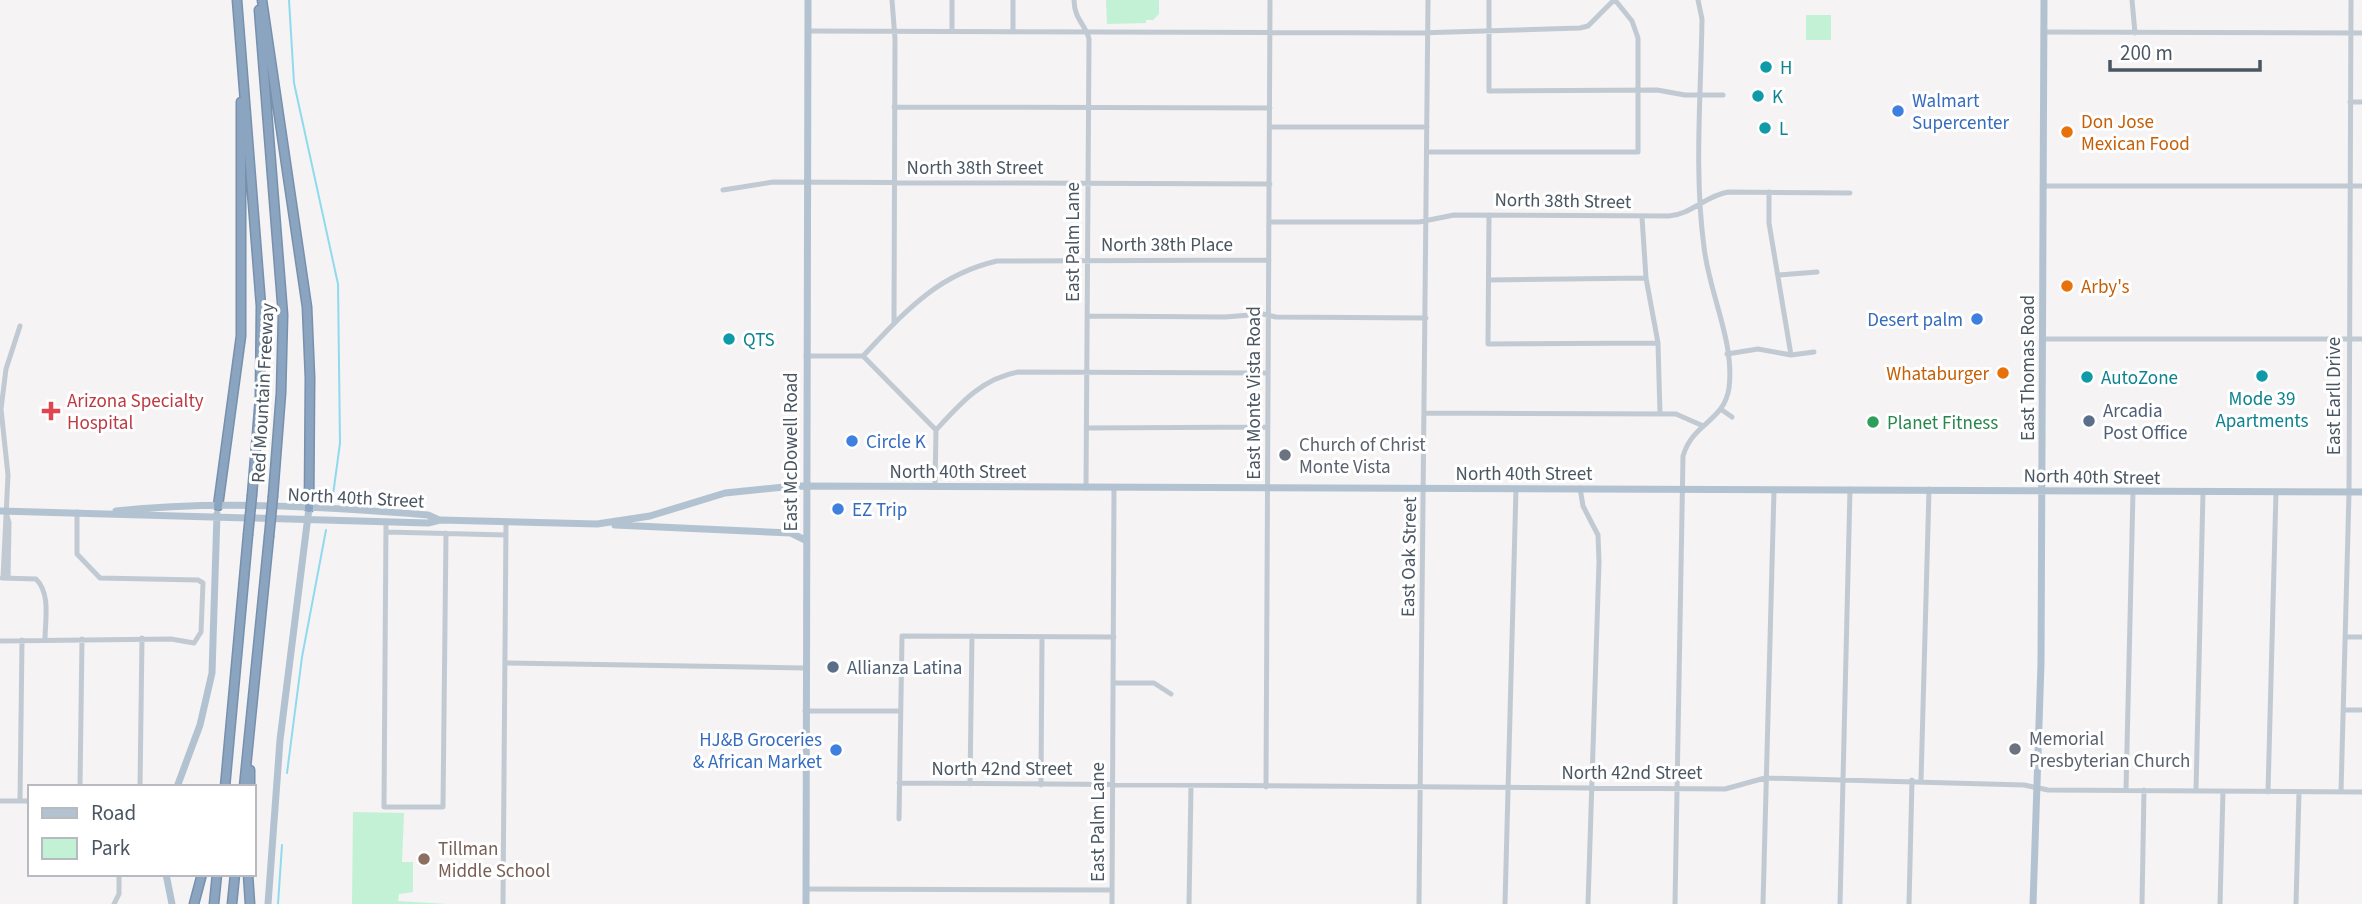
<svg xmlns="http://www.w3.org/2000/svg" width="2362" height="904" font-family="'Source Sans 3',sans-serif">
  <rect width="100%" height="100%" fill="#f5f3f3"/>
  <path fill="#c3f1d5" d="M1106,0H1159V14L1153,20H1146V23L1107,24Z
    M1806,15H1831V40H1806Z
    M353,812L404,813L402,862H413V892L399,894L398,901L448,904H352Z"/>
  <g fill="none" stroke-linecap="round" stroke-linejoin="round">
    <path stroke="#90daee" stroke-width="2" d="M289,0L294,83L338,284L340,443L333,495
      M287,773L302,657L326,530
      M278,904L282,845"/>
    <defs>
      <path id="highway" d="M237,0L261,306L260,398L252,495
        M262,0L307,307L310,378L309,508
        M259,10L283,315L281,393L273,496
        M218,506L241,336V102
        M250,770V787
        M225,787L248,535
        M244,787L269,537
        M248,874L250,904
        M194,904L202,874
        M214,904L217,874
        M232,904L235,874"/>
    </defs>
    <use href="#highway" stroke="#7690ad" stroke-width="11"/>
    <path stroke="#c1cad2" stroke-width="5" d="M892,0L895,39L894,324
      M1074,0C1074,19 1086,25 1089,39L1086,488
      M1489,0V91L1657,90L1685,95H1723
      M2132,0L2135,33
      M808,31L1418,33L1580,28L1588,26L1614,0
      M952,31V0
      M1013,32V0
      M2044,32L2362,33
      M2350,102H2362
      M894,107L1270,108
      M1270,127H1427
      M1427,152H1638V38L1632,21L1615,0
      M2043,186H2362
      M723,190L773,182L1270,184
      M1769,192V223L1791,355
      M1489,215L1488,344L1658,343
      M1642,217L1646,278L1658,343L1660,414
      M1269,222H1419L1454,215L1669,216C1692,214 1705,196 1728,192L1850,193
      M1779,275L1817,272
      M1489,280L1646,278
      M1087,316L1225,317L1263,314L1276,317L1426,318
      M2043,339H2362
      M1727,354L1758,349L1791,355L1814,352
      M806,356H863C904,313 936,275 997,261L1269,260
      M863,356L936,430L935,487
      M1722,410L1732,417
      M1425,413L1676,414L1701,425
      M1087,428L1268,427
      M936,430C960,404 981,379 1018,372L1268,373
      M1580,488L1583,506L1598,535L1599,562L1588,904
      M6,512L9,523L8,578
      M386,522L384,807H443L446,533
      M386,532L506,535
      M2,578L36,579C51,594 45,620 45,640
      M3,578L8,475L1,409L6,369L20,326
      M2346,637H2362
      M0,641L171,639L194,643L201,632L203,583L198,580L100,578L77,554V512
      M505,663L805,668
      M1113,683H1154L1171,694
      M2344,710H2362
      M805,711H899
      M1921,781L1929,489
      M899,783L1725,789L1765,778L2024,785L2048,790L2362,792
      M970,784L972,636
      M1041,785L1042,637
      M80,787L82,639
      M140,787L142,638
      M1266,787L1270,0
      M2126,790L2133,492
      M2196,791L2203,492
      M2268,792L2276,492
      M2341,792L2349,493L2351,0
      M0,801H30
      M20,801L22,640
      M899,819L902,636L1114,637
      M806,889L1112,890
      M114,904L119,894V874
      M503,904L506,522
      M1112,904L1114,488
      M1189,904L1191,786
      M1419,904L1428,0
      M1505,904L1516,488
      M1675,904L1683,456C1693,422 1724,422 1729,388C1735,342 1709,293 1704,247C1694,173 1701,94 1702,19L1698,0
      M1763,904L1774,490
      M1840,904L1850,489
      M1909,904L1912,780
      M2142,904L2144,790
      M2220,904L2223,791
      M2296,904L2299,792"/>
    <path stroke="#b3c2d1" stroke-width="7" d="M0,511L428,523L440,520L597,524L650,516L725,493L794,486L2362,492
      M116,511C219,500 326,507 428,515L439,520
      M615,525L791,533L805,540
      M177,787L200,725L212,673L217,514
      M166,874L172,904
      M268,904L280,740L309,508
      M806,904L808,0
      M2033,904L2041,664L2044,0"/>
    <use href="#highway" stroke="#8ba5c1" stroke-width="8"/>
    <defs>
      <path id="highway-bridge" d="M248,535L252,495
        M269,537L273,496"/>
    </defs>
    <use href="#highway-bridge" stroke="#7690ad" stroke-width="11" stroke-linecap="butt"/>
    <use href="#highway-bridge" stroke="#8ba5c1" stroke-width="8"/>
  </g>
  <g fill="#0f9aa8" stroke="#fff" stroke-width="2.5">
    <circle cx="1766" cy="67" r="7"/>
    <circle cx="1758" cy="96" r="7"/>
    <circle cx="1765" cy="128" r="7"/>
    <circle cx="729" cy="339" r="7"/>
    <circle cx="2262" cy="376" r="7"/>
    <circle cx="2087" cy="377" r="7"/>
  </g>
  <g fill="#3f7fe0" stroke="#fff" stroke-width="2.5">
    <circle cx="1898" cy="111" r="7"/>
    <circle cx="1977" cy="319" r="7"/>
    <circle cx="852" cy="441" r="7"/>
    <circle cx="838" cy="509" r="7"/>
    <circle cx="836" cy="750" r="7"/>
  </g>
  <g fill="#e8710a" stroke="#fff" stroke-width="2.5">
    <circle cx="2067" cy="132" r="7"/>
    <circle cx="2067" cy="286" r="7"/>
    <circle cx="2003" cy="373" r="7"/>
  </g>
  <path fill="#e0444e" stroke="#fff" stroke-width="2.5" d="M47.5 400.5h7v7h7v7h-7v7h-7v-7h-7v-7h7z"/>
  <g fill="#5c6f8a" stroke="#fff" stroke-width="2.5">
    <circle cx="2089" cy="421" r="7"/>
    <circle cx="833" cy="667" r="7"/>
  </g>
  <circle fill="#2e9e5b" stroke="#fff" stroke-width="2.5" cx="1873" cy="422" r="7"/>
  <g fill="#6b7280" stroke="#fff" stroke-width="2.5">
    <circle cx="1285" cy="455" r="7"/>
    <circle cx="2015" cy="749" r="7"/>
  </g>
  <circle fill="#8d6e63" stroke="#fff" stroke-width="2.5" cx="424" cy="859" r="7"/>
  <g text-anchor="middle" stroke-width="6" stroke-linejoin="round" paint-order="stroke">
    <g font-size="19" fill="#0d838f" stroke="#fff" text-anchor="start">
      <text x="1780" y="74">H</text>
      <text x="1772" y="103">K</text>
      <text x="1779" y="135">L</text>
      <text x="743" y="346">QTS</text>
      <text x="2101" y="384">AutoZone</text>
      <text x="2262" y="405" text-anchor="middle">Mode 39<tspan x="2262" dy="22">Apartments</tspan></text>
    </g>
    <g font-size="19" fill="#366cbe" stroke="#fff" text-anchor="start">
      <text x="1912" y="107">Walmart<tspan x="1912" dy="22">Supercenter</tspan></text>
      <text x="1963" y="326" text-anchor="end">Desert palm</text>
      <text x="866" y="448">Circle K</text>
      <text x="852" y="516">EZ Trip</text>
      <text x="822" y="746" text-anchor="end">HJ&amp;B Groceries<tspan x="822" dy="22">&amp; African Market</tspan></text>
    </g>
    <g font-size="19" fill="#c56008" stroke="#fff" text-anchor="start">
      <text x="2081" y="128">Don Jose<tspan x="2081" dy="22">Mexican Food</tspan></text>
      <text x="2081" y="293">Arby's</text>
      <text x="1989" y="380" text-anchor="end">Whataburger</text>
    </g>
    <g font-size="19" fill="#4a5661" stroke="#fff">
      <text x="975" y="174">North 38th Street</text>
      <text transform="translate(1563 200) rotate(1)" y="7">North 38th Street</text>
      <text transform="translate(1072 242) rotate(-90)" y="7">East Palm Lane</text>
      <text x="1167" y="251">North 38th Place</text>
      <text transform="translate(2027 368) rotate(-90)" y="7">East Thomas Road</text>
      <text transform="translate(262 393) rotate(-87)" y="7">Red Mountain Freeway</text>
      <text transform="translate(1253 393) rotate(-90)" y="7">East Monte Vista Road</text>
      <text transform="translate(2333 396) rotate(-90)" y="7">East Earll Drive</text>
      <text transform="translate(790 452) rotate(-90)" y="7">East McDowell Road</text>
      <text x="958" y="478">North 40th Street</text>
      <text x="1524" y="480">North 40th Street</text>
      <text transform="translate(2092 476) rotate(1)" y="7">North 40th Street</text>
      <text transform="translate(356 497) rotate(3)" y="7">North 40th Street</text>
      <text transform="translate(1408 557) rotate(-89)" y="7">East Oak Street</text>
      <text x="1002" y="775">North 42nd Street</text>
      <text x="1632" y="779">North 42nd Street</text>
      <text transform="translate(1097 822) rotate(-90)" y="7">East Palm Lane</text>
    </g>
    <g font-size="19" fill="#be3a42" stroke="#fff" text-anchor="start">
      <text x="67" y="407">Arizona Specialty<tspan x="67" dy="22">Hospital</tspan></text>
    </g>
    <g font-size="19" fill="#4e5e75" stroke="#fff" text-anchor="start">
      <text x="2103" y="417">Arcadia<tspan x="2103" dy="22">Post Office</tspan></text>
      <text x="847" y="674">Allianza Latina</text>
    </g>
    <g font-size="19" fill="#27864d" stroke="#fff" text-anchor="start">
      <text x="1887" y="429">Planet Fitness</text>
    </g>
    <g font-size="19" fill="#5b616d" stroke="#fff" text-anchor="start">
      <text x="1299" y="451">Church of Christ<tspan x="1299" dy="22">Monte Vista</tspan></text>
      <text x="2029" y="745">Memorial<tspan x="2029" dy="22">Presbyterian Church</tspan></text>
    </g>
    <g font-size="19" fill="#785e54" stroke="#fff" text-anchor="start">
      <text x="438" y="855">Tillman<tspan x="438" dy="22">Middle School</tspan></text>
    </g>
  </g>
  <rect x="28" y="785" width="228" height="91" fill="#ffffff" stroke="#b7bbc0" stroke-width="2"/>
  <rect x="42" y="808" width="35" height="10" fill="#b3c2d1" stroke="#b7bbc0" stroke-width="2"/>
  <text x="91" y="820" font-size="21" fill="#4a5661">Road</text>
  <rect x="42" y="838" width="35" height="21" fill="#c3f1d5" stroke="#b7bbc0" stroke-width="2"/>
  <text x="91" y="855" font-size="21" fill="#4a5661">Park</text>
  <path d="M2110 60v10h150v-10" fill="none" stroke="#4a5661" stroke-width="3.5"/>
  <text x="2120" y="60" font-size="21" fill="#4a5661" stroke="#ffffff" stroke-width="5" paint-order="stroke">200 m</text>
</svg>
